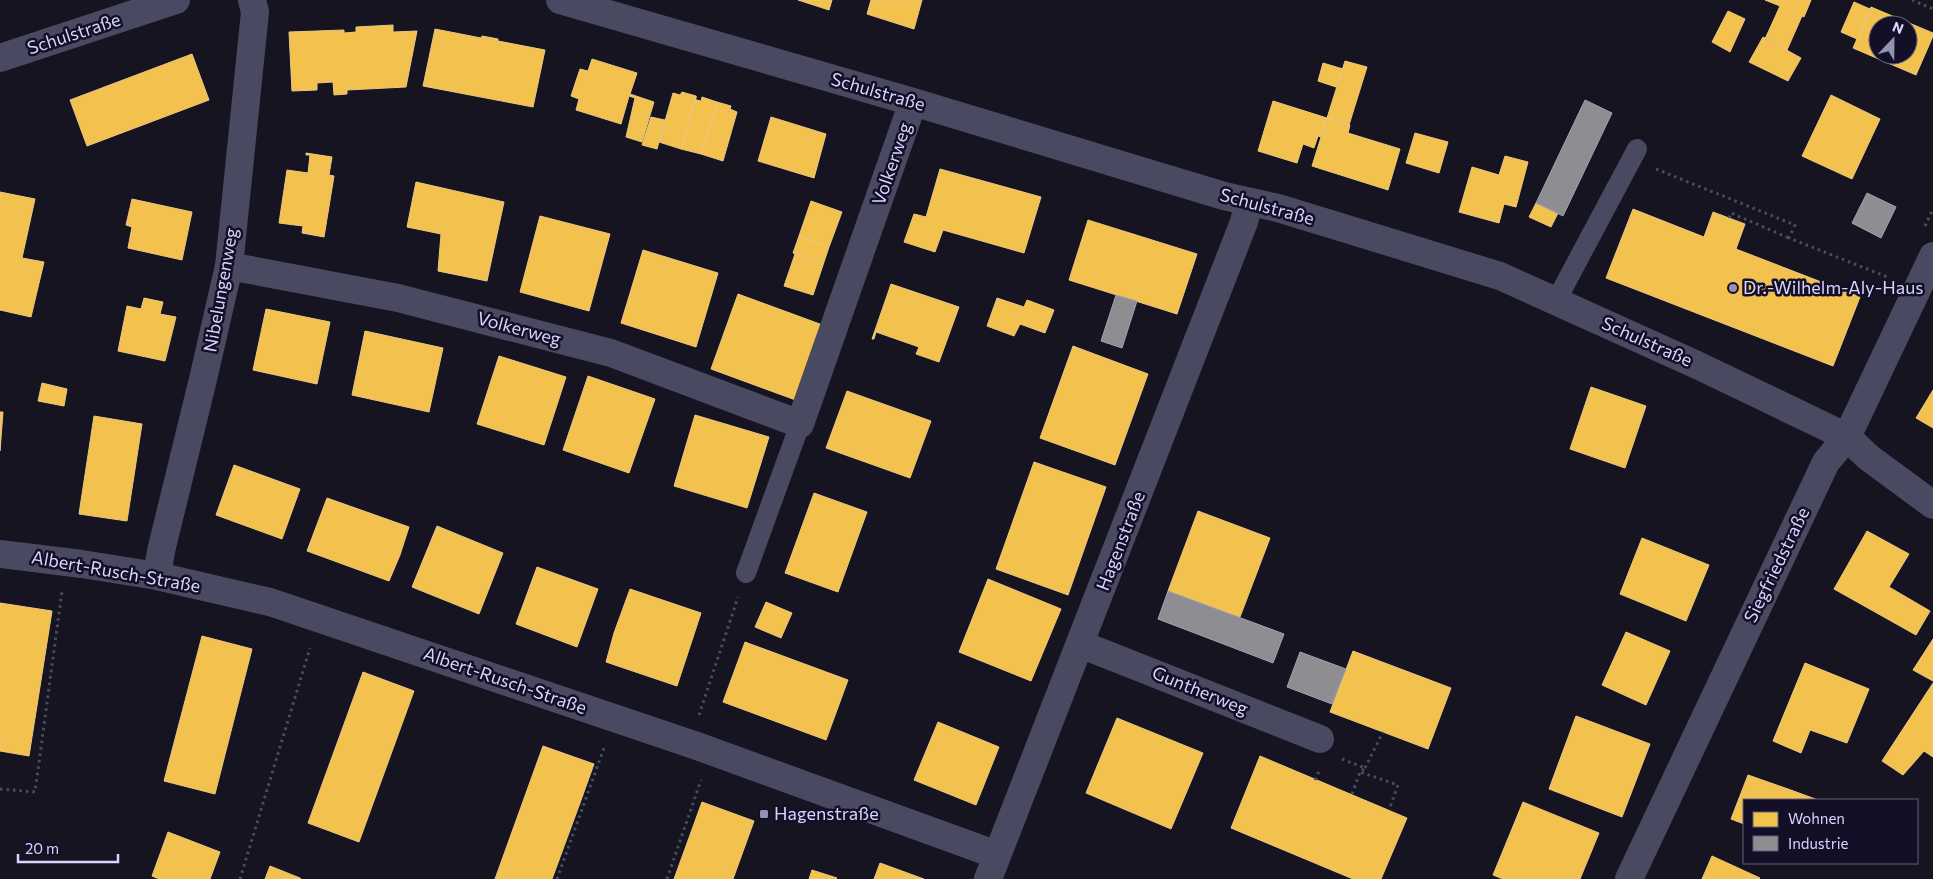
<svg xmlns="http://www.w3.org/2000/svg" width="1933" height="879" font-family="Commissioner,sans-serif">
  <rect width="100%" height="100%" fill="#161421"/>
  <path fill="#f2c14e" stroke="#eac783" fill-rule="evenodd" d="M798,0H832L829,10Z
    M871,0H922L914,29L867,14Z
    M1765,0H1811L1804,17L1802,16L1787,50L1765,39L1780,6Z
    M1854,2L1870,9L1857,39L1841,32Z
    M1871,7L1933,33V36L1916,75L1853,48ZM1878,25H1908V55H1878Z
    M1728,11L1745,19L1730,52L1712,42Z
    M393,25V32L417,31L406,87L347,90V94L334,95L333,82L317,83V90L292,91L289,32L344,30V33L356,32V27Z
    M435,29L481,38L482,36L498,39V41L545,50L533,107L423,86Z
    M1763,37L1801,58L1788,81L1749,62Z
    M192,54L209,100L87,146L70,100Z
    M592,59L637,73L630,94L654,102L642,142L626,137L635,98L629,96L621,124L576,110L579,99L571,96L580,69L588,71Z
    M1345,61L1367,67L1349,125L1327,118Z
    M1323,63L1343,69L1336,87L1318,81Z
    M682,92L696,96L681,149L659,142L673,93L680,95Z
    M1831,95L1880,119L1852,179L1802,156Z
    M696,96V100L701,101L702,97L717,102L701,154L681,149Z
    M1273,101L1327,118L1321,137L1318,136L1314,148L1303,144L1297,163L1258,151Z
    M717,102L731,106L730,109L737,112L723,161L701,154Z
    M651,117L665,120L657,149L642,145Z
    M771,117L826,134L814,178L758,161Z
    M1327,118L1350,125L1348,133L1400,149L1388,190L1312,166Z
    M1415,133L1448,142L1439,173L1406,163Z
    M306,153L332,157L329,175L334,176L324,237L302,233L303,226L279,223L287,170L308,173L310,155H306Z
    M1505,156L1528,162L1516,207L1504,204L1499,223L1459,212L1472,167L1499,175Z
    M940,169L1041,197L1024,253L943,230L935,252L904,242L914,214L926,217Z
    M416,182L504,202L487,281L438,271L441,234L407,227Z
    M0,192L35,199L22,258L44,262L31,317L0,310Z
    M132,199L192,212L182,260L128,248L132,227L126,225Z
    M811,201L842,212L829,247L799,236Z
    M1536,203L1558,213L1551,227L1529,217Z
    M1633,209L1704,237L1713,212L1745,224L1736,249L1860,297L1833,366L1606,278Z
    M540,216L610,234L589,311L520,292Z
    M1088,220L1197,254L1177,314L1069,280Z
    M799,236L829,247L823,265L793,253Z
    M643,250L718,273L696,347L621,323Z
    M795,254L823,265L813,295L784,286Z
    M891,284L959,307L939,362L916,354L919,347L876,332L874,339H872Z
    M738,294L828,327L801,402L711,369Z
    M144,298L163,302L160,314L176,317L165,361L118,351L127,306L141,309Z
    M997,298L1024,307L1027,300L1054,310L1045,333L1020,324L1014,336L987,326Z
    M266,309L330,322L317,384L253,370Z
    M365,331L443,348L429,412L352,395Z
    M1073,346L1148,374L1115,465L1040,438Z
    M499,356L566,377L544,445L477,424Z
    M588,376L655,399L629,473L563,450Z
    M42,383L67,389L64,406L38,401Z
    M1591,387L1646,406L1625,468L1570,449Z
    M1933,390V428L1916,418Z
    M847,391L931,421L910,478L826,448Z
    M0,412H3L0,451Z
    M695,415L769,437L747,508L674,486Z
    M94,416L142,424L127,521L79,514Z
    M1034,462L1106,487L1068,595L996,569Z
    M234,465L300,489L282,539L216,515Z
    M814,493L867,512L838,592L785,573Z
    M327,498L409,527L400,555L389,581L307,551Z
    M1198,511L1270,538L1240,617L1168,591Z
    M437,526L503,553L479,614L412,587Z
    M1867,531L1909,554L1889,587L1930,611L1916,635L1834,589Z
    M1642,538L1709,565L1686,621L1620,594Z
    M537,567L598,589L577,647L516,624Z
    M988,579L1061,609L1031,681L959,652Z
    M630,589L701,613L677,686L606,662L614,633Z
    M766,602L792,613L781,638L755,627Z
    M0,603L52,611L29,756L0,751Z
    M1626,632L1670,651L1646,705L1602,685Z
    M202,636L252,649L215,794L164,781Z
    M1933,639V681L1913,670Z
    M745,642L848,680L826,740L723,702Z
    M1353,651L1451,688L1428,749L1330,712Z
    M1805,663L1869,689L1847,743L1810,730L1801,753L1773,741Z
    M363,672L414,691L359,842L308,823Z
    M1933,683V757L1924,751L1903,775L1882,761Z
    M1576,716L1650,744L1622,817L1549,789Z
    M1117,718L1203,753L1171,829L1086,793Z
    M938,722L999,747L976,805L914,780Z
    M543,746L594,764L580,803L552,879H495Z
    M1260,756L1407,818L1381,879H1353L1231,828Z
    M1748,775L1788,789L1818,800H1744V824L1731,819Z
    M702,802L754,821L733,879H674Z
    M1523,802L1599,833L1580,879H1503L1493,875Z
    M168,832L220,852L210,879H159L152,876Z
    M1712,856L1760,878L1759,879H1702Z
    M880,863L924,879H874Z
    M270,866L300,878L301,879H265Z
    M812,870L837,878L836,879H809Z"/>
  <path fill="#8d8d92" stroke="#a4a2b3" d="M1585,100L1612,113L1563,216L1536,203Z
    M1867,193L1896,207L1881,238L1852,223Z
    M1116,295L1137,301L1122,348L1101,341Z
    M1168,591L1284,634L1273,663L1158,619Z
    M1300,652L1346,669L1332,704L1287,687Z"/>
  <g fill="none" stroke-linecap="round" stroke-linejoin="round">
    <path stroke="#44505f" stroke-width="3" stroke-dasharray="2.5 4" stroke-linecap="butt" d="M1912,0L1933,9
      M1656,169L1795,225L1789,238L1890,278
      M1729,218L1731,213L1789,238
      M1925,226L1933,209
      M699,715L738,597
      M1342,759L1365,768L1360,772L1398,785L1389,810
      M1365,768L1383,732
      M1315,780L1320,769
      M0,789L35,792L62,591
      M1352,794L1360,772
      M240,879L310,648
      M557,879L604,748
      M667,879L701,780"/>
    <path stroke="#4a4962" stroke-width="20" d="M1556,301L1637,149
      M746,573L800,424"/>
    <path stroke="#4a4962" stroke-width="28" d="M560,0L913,102L1224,196L1278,208L1500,276L1697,365L1847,437L1868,457L1933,505
      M0,58L176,0
      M229,266L398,298L611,353L800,424L913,102
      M0,554L82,564L157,576L270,602L697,746L997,855
      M157,576L161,551L204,375L229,266L255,12L252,0
      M1080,644L1320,739
      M988,879L1244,222L1249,202
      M1629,879L1826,462L1847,437L1933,256"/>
  </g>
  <g fill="#9591b1" stroke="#130f26" stroke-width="2">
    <circle cx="1733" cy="288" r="5"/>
    <rect x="759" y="809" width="10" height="10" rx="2.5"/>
  </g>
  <g text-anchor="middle" stroke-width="5" stroke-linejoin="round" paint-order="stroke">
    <g font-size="18" fill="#d9d4ff" stroke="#130f26">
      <text transform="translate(74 34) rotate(-18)" y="6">Schulstraße</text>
      <text transform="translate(878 92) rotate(16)" y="6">Schulstraße</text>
      <text transform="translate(892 164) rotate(-71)" y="6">Volkerweg</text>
      <text transform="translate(1267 207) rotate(15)" y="6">Schulstraße</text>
      <text transform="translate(221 290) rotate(-80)" y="6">Nibelungenweg</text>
      <text transform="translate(519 329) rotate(15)" y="6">Volkerweg</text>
      <text transform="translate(1647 342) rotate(24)" y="6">Schulstraße</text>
      <text transform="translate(1121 541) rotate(-69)" y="6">Hagenstraße</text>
      <text transform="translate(1777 565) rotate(-64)" y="6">Siegfriedstraße</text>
      <text transform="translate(116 572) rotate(10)" y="6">Albert-Rusch-Straße</text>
      <text transform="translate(505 681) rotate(19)" y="6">Albert-Rusch-Straße</text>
      <text transform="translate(1200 691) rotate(22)" y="6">Guntherweg</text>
    </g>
    <g font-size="18" fill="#d9d4ff" stroke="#130f26" text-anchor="start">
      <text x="1743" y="294">Dr.-Wilhelm-Aly-Haus</text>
      <text x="774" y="820">Hagenstraße</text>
    </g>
  </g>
  <rect x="1743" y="799" width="175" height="65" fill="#130f26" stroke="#625e7d"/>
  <rect x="1753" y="812" width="25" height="15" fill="#f2c14e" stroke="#625e7d"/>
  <text x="1788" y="824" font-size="15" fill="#d9d4ff">Wohnen</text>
  <rect x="1753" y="836" width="25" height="15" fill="#8d8d92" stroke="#625e7d"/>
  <text x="1788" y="849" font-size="15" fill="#d9d4ff">Industrie</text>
  <g transform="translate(1893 40) rotate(22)"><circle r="24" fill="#130f26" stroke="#625e7d"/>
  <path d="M0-4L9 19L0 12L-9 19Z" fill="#9591b1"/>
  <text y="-8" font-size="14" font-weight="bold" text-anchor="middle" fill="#d9d4ff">N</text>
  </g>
  <path d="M18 854v8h100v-8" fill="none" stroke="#d9d4ff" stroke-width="2.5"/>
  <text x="25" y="854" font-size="15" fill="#d9d4ff" stroke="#130f26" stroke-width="4" paint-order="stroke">20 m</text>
</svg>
